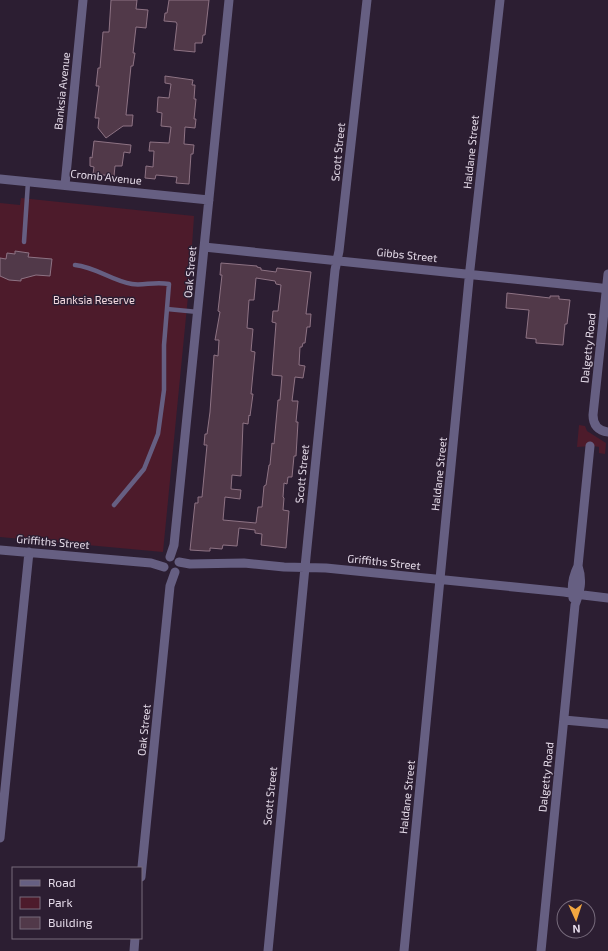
<svg xmlns="http://www.w3.org/2000/svg" width="608" height="951" font-family="'Exo 2',sans-serif">
  <rect width="100%" height="100%" fill="#2c1e32"/>
  <path fill="#4d1b2b" d="M21,198L194,216L190,276L163,552L0,537V203L20,205Z
    M579,425L585,426L587,431L606,443L605,454L599,453V447C591,445 585,447 577,447Z"/>
  <path fill="#513949" stroke="#8e7384" fill-rule="evenodd" d="M111,0H137L136,9L148,10L146,28L136,27L133,53H135L133,66H131L126,115H133L132,126H123L106,138L98,128L99,118H95L99,86H96L98,68H100L103,32H109Z
    M169,0H209L205,35H203L202,43H195V52L174,50L177,24L176,22L164,21L165,13H167Z
    M165,76L193,80L192,85H195L194,99H196L194,119H196L195,128L185,127L184,144L194,145L193,154H191L189,184L176,183L177,177L156,175L155,179L145,178L146,166L153,167L154,151H149L150,142L169,143L171,127L161,126L162,113L157,112L158,97L169,98L171,84L165,83Z
    M94,141L131,145L130,153L124,152L122,166H115L114,176L93,174L94,167L90,166V157L92,158Z
    M15,251L29,253L28,257L52,259L50,276L36,275L21,279V281L9,280L0,276V258L6,259L7,253L15,254Z
    M221,263L257,266V267L261,268V270L276,272L277,268L311,272L306,314H311L310,327H307L305,343H303L302,347H300L299,365L305,366L303,378L295,377L292,401H298L296,422H298L296,456H294L292,477H288L287,484L284,483L283,497L284,498L283,510L289,511L286,548L261,545L262,534L255,533V530L239,528L237,546L223,545L222,549L210,548V551H206L190,550L195,503H198V497H202L207,445H204L205,434H207L210,412L214,355L218,356L219,340H215L220,312L218,311L222,275H220ZM256,278L275,281L276,284L281,285L278,311H273L272,322L276,323L272,375L282,376L280,400H278L274,444L272,443L270,465H269L266,485L264,486L262,507H258L256,523L223,520L225,497L240,499L241,490L231,489L232,475L241,476L243,423L248,424L249,415L250,416L253,394H251L255,352L251,351L253,329L247,328L249,300H254Z
    M507,293L550,298V296H559V299L570,300L567,324H565L563,345L536,343V339L526,338L529,310L506,308Z"/>
  <g fill="none" stroke-linecap="round" stroke-linejoin="round">
    <path stroke="#665f82" stroke-width="4.5" d="M24,242L28,182
      M75,265C96,267 112,281 132,284C144,286 154,281 169,284L164,345V390L158,434L144,469L114,505
      M167,309L198,312"/>
    <path stroke="#665f82" stroke-width="9" d="M0,179L209,200
      M65,185L83,0
      M204,247L601,288L608,290
      M608,274L593,415C593,425 598,431 608,432
      M0,550L151,563L164,567
      M170,557L174,545L229,0
      M179,562L190,564L244,563L284,567L326,568L564,592L583,595L608,598
      M573,598C571,587 573,576 578,566L590,446
      M564,720L608,724
      M0,838L29,552
      M141,877L170,586L175,572
      M134,951L135,938
      M268,951L306,557L335,270L339,251L367,0
      M404,951L470,269L500,0
      M541,951L575,605C580,591 583,581 578,566"/>
  </g>
  <g text-anchor="middle" stroke-width="3" stroke-linejoin="round" paint-order="stroke">
    <g font-size="11" fill="#e5dbe9" stroke="#2c1e32">
      <text transform="translate(62 91) rotate(-84)" y="4">Banksia Avenue</text>
      <text transform="translate(338 152) rotate(-84)" y="4">Scott Street</text>
      <text transform="translate(471 152) rotate(-84)" y="4">Haldane Street</text>
      <text transform="translate(106 177) rotate(6)" y="4">Cromb Avenue</text>
      <text transform="translate(407 255) rotate(6)" y="4">Gibbs Street</text>
      <text transform="translate(190 272) rotate(-85)" y="4">Oak Street</text>
      <text transform="translate(588 348) rotate(-84)" y="4">Dalgetty Road</text>
      <text transform="translate(302 474) rotate(-84)" y="4">Scott Street</text>
      <text transform="translate(439 474) rotate(-84)" y="4">Haldane Street</text>
      <text transform="translate(53 542) rotate(5)" y="4">Griffiths Street</text>
      <text transform="translate(384 562) rotate(6)" y="4">Griffiths Street</text>
      <text transform="translate(144 730) rotate(-84)" y="4">Oak Street</text>
      <text transform="translate(546 777) rotate(-84)" y="4">Dalgetty Road</text>
      <text transform="translate(270 796) rotate(-84)" y="4">Scott Street</text>
      <text transform="translate(407 797) rotate(-84)" y="4">Haldane Street</text>
    </g>
    <g font-size="11" fill="#f3d8de" stroke="#2c1e32">
      <text x="94" y="304">Banksia Reserve</text>
    </g>
  </g>
  <rect x="12" y="867" width="130" height="72" fill="#2c1e32" stroke="#766a7b"/>
  <rect x="20" y="880" width="20" height="6" fill="#665f82" stroke="#766a7b"/>
  <text x="48" y="887" font-size="12" fill="#e5dbe9">Road</text>
  <rect x="20" y="897" width="20" height="12" fill="#4d1b2b" stroke="#766a7b"/>
  <text x="48" y="907" font-size="12" fill="#e5dbe9">Park</text>
  <rect x="20" y="917" width="20" height="12" fill="#513949" stroke="#766a7b"/>
  <text x="48" y="927" font-size="12" fill="#e5dbe9">Building</text>
  <g transform="translate(576 919) rotate(177)"><circle r="19" fill="#2c1e32" stroke="#766a7b"/>
  <path d="M0-3L7 15L0 10L-7 15Z" fill="#f1a640"/>
  <text y="-6" font-size="11" font-weight="bold" text-anchor="middle" fill="#e5dbe9">N</text>
  </g>
</svg>
